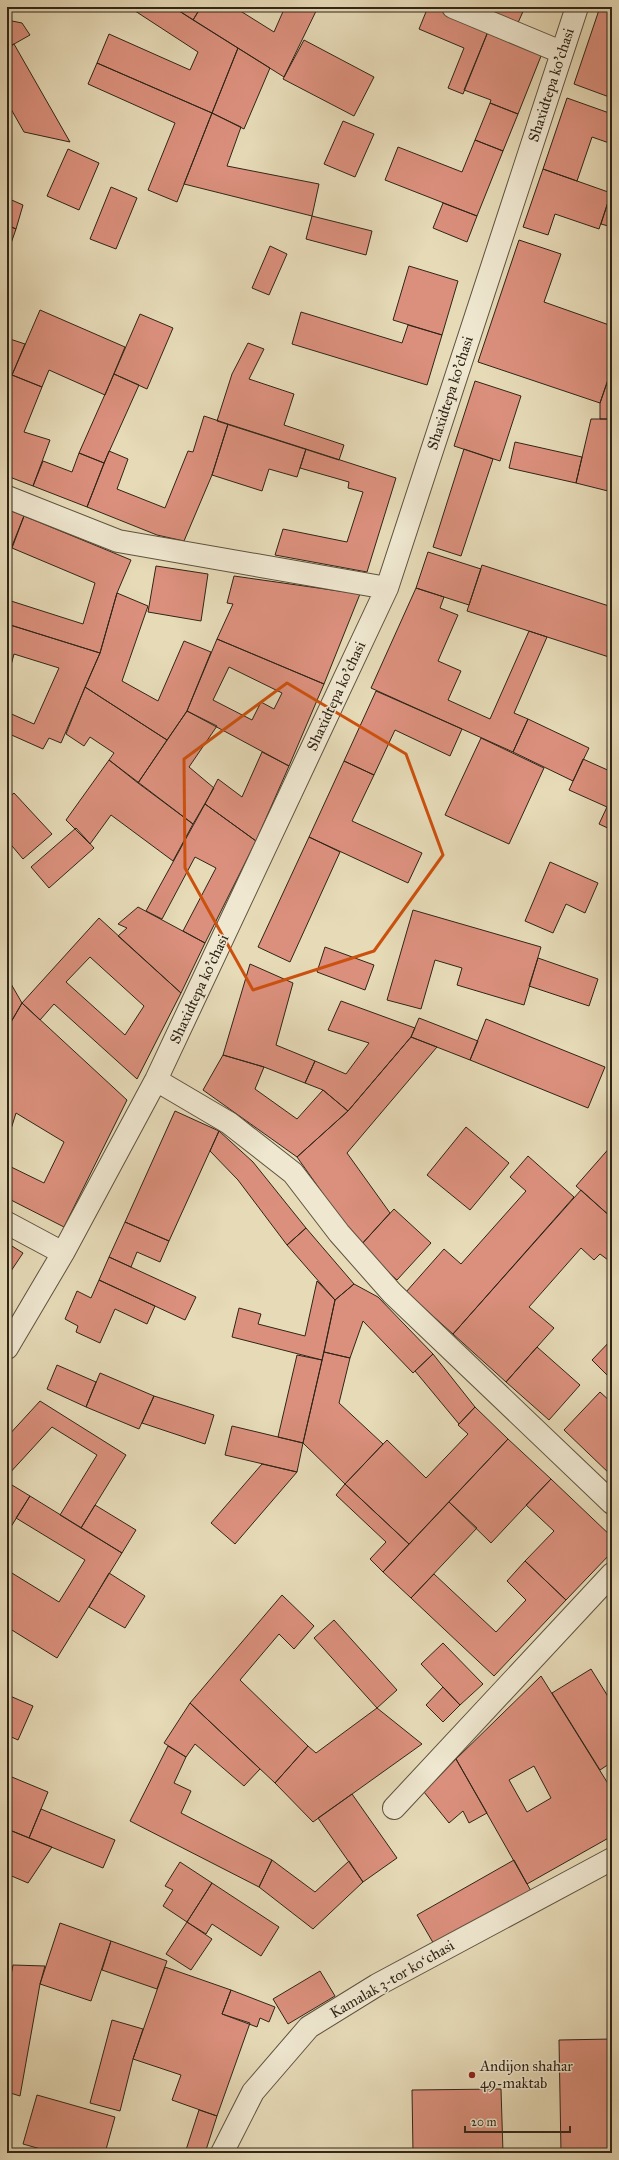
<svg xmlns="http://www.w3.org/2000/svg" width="619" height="2160" font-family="'IM FELL Great Primer',serif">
  <rect width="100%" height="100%" fill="#e6dab7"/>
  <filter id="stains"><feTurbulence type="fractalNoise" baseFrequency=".005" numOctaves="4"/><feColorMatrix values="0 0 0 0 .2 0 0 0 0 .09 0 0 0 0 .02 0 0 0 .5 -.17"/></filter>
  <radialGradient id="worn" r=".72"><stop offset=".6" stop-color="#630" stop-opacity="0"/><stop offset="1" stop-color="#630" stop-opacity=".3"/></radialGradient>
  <path fill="#db907d" stroke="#302517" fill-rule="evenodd" d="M129,7H173L238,48L212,113L97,63L109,34L190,70L198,52Z
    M173,7H201L193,20Z
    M201,7H234L274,32L285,7H318L284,77L193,20Z
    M428,7H436L489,29L463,94L448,88L464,48L419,29Z
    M474,7H525L517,25Z
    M600,7L612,9V98L574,84Z
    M7,20L22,23L30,35L7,48Z
    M489,29L543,51L518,114L490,103L491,100L464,90Z
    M304,40L374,77L354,116L283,79Z
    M14,44L70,142L24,132L7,102V48Z
    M238,48L270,68L244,129L212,113Z
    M97,63L212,113L177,202L148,190L175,123L88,84Z
    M567,98L612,114V144L592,137L577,181L543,169Z
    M490,103L518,114L503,151L475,140Z
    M212,113L241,127L227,166L319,184L312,216L184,184Z
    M343,121L374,134L355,177L324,164Z
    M475,140L503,151L477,216L385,180L398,147L462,172Z
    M68,149L99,163L79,210L47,196Z
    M543,169L611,193L599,229L555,214L548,235L523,227Z
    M111,187L137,198L116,249L90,239Z
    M611,193H612V227L601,224Z
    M7,198L23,205L16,229L7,225Z
    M443,203L477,216L467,242L433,228Z
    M312,216L372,231L366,255L306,239Z
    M7,225L16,229L8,252H7Z
    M519,240L561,254L544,302L612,326V368L600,403L478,362Z
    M270,246L287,254L269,295L252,288Z
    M409,266L458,281L442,335L393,320Z
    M40,310L125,347L105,395L49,370L42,387L12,375Z
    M301,312L402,343L408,325L442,335L427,385L292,344Z
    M140,314L173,328L147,389L114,374Z
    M7,338L25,344L12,375L7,373Z
    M248,343L264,349L249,379L294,394L284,425L344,445L339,460L217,421L232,374Z
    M7,373L12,375L7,387Z
    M114,374L139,385L104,463L79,453Z
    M610,374H612V419H600V403Z
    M12,375L42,387L24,432L50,440L33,486L7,476V387Z
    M475,381L521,396L500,461L454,446Z
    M204,416L228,424L212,475L184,541L157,535L87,507L109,451L128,459L117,489L165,508L188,451L193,452Z
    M591,419H612V492L576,483Z
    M228,424L306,449L297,477L269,469L262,491L212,475Z
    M515,442L582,457L576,483L509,468Z
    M306,449L396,478L367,572L275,555L283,529L347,542L363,492L348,488L349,482L300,468Z
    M464,449L493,459L461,556L433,547Z
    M79,453L104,463L87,507L33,486L43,461L72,472Z
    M7,509L24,516L10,551L7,550Z
    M24,516L131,560L117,593L100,653L7,624V612L11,601L83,624L95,583L12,548Z
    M428,552L481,569L469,605L416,588Z
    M482,565L612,607V658L467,611Z
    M156,566L208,574L201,621L148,612Z
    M234,576L360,594L324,684L217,639L233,604L227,603Z
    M416,588L444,597L440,608L458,615L438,661L461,671L448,700L490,719L529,631L547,637L514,713L528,719L513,752L371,688Z
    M117,593L148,606L122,681L158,701L184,641L211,652L187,711L167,740L85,687L100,653Z
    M7,601H11L7,612Z
    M7,624L100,653L61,743L49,738L43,749L7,733V712L34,724L59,668L14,654L7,680Z
    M217,639L324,684L289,766L187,711ZM229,667L282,693L274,709L261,702L252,720L213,700Z
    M85,687L167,740L138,783L109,760L114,753L90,737L84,746L66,734Z
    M376,691L462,729L450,756L395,730L374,775L344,761Z
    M187,711L217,726L189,767L214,788L193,824L138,783Z
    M528,719L589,748L573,781L513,752Z
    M481,738L544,768L509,844L445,815Z
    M262,752L289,766L256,841L205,804L218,779L242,797Z
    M583,759L612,772V830L599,824L607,807L569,790Z
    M109,760L193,824L173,861L111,815L90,844L66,820Z
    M344,761L374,775L352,821L422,853L408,883L309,837Z
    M14,793L52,834L23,859L7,840V799Z
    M205,804L256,841L205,943L183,931L216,868L195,857L162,919L146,911Z
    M76,828L94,848L49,888L31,867Z
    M309,837L340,852L290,962L258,947Z
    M550,862L598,883L585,913L566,904L553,933L525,921Z
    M138,907L205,943L181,993L118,936L127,928L118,924Z
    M413,910L541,947L524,1005L457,985L462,968L435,960L421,1009L387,1000Z
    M99,918L181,993L137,1079L54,1004L40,1020L22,1003ZM90,957L144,1006L125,1035L66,982Z
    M325,947L374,965L365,990L317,972Z
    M538,958L598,979L589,1006L529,986Z
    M250,964L293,983L276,1045L315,1061L305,1083L264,1067L223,1055Z
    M7,977L22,1003L7,1029Z
    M341,1001L415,1028L411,1037L348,1111L323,1090L305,1083L315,1061L346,1074L369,1043L328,1030Z
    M22,1003L127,1100L64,1227L7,1198V1165L44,1183L64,1142L16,1113L7,1142V1029Z
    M419,1018L478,1041L470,1060L411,1037Z
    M486,1019L605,1067L588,1108L470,1060Z
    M411,1037L437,1047L347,1153L390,1213L360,1246L297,1157L348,1111Z
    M223,1055L264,1067L255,1089L297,1119L323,1090L348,1111L297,1157L203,1090Z
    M175,1111L219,1131L169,1241L125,1222Z
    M466,1127L509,1163L470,1210L427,1175Z
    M219,1131L253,1162L306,1228L287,1245L238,1180L210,1151Z
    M612,1145V1177L607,1183L612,1188V1218L576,1186Z
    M528,1156L574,1197L453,1334L406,1292L444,1249L461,1264L526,1191L510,1177Z
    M581,1190L612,1218V1263L600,1254L594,1260L581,1248L529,1307L554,1328L506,1382L453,1334Z
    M394,1209L431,1243L397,1280L360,1246Z
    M125,1222L169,1241L160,1262L137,1252L131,1267L109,1257Z
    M306,1228L354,1284L335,1300L287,1245Z
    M7,1243L23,1253L7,1277Z
    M109,1257L196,1297L185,1320L99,1280Z
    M99,1280L155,1306L147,1324L115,1309L100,1343L76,1332L78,1326L65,1319L77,1291L91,1298Z
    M317,1281L335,1300L322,1360L232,1337L239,1308L261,1314L258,1324L305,1336Z
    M354,1284L378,1297L433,1354L413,1373L363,1321L350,1358L324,1352L335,1300Z
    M612,1339V1380L592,1360Z
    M537,1347L580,1385L549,1420L506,1382Z
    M324,1352L350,1358L339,1403L383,1444L345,1484L303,1443Z
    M433,1354L475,1407L459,1424L415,1371Z
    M297,1355L322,1360L303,1443L278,1437Z
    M57,1365L96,1382L86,1407L47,1389Z
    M100,1373L154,1396L139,1429L86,1407Z
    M600,1392L612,1403V1476L564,1430Z
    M154,1396L214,1415L205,1444L142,1423Z
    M40,1401L126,1455L81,1528L60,1515L97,1455L52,1427L7,1476V1437Z
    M475,1407L508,1439L409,1544L345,1484L387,1440L426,1478L468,1434L458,1425Z
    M232,1426L303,1443L297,1472L225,1455Z
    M508,1439L551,1479L491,1543L449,1502Z
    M262,1464L297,1472L235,1544L211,1523Z
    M551,1479L612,1537V1552L566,1600L525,1561L554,1531L526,1505Z
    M7,1482L30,1496L9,1530L7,1529Z
    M345,1484L409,1544L383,1572L370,1559L386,1542L336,1495Z
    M30,1496L122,1553L57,1658L7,1627V1570L59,1602L85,1560L16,1518Z
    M449,1502L477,1528L411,1598L383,1572Z
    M95,1505L136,1530L122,1553L81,1528Z
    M525,1561L566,1600L494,1676L411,1598L434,1574L496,1632L526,1600L507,1581Z
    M109,1573L145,1596L125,1628L89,1607Z
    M282,1595L314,1626L294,1649L279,1634L240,1680L308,1746L275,1783L190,1703Z
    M334,1620L397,1690L377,1708L314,1638Z
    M443,1643L483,1684L460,1705L421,1664Z
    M591,1669L612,1703V1762L600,1770L552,1693Z
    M541,1676L612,1790V1836L527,1884L456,1759ZM534,1766L551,1798L527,1812L509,1780Z
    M443,1687L460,1705L443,1722L426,1705Z
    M10,1696L33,1706L18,1740L7,1735V1703Z
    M190,1703L260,1769L244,1786L195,1744L186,1757L164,1743Z
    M377,1708L422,1744L313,1822L275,1783L308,1746L316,1753Z
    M168,1746L186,1757L174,1783L191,1791L181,1813L272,1860L259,1887L130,1821Z
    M456,1759L487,1813L469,1823L463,1811L449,1823L424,1792Z
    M7,1775L48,1792L29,1838L7,1829Z
    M352,1794L397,1858L363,1882L318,1818Z
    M41,1809L115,1840L103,1868L29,1838Z
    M7,1829L52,1847L28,1883L7,1874Z
    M272,1860L315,1892L349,1861L363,1882L313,1929L259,1887Z
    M514,1860L531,1891L435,1946L417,1915Z
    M180,1862L212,1883L187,1922L163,1906L173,1890L165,1886Z
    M212,1883L279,1927L261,1956L212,1924L206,1934L187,1922Z
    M187,1922L212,1939L191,1970L166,1954Z
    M60,1923L111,1941L91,2001L40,1984Z
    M111,1941L167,1961L157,1989L102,1970Z
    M13,1965L45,1966L40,1984L20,2096L7,2092V1996Z
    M165,1967L231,1990L222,2014L250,2023L217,2116L172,2100L181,2075L133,2059Z
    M320,1971L335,1996L288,2024L273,1999Z
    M231,1990L275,2007L269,2022L260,2018L257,2027L222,2014Z
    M112,2020L143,2029L133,2059L120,2111L90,2103Z
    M612,2039V2153H561L559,2040Z
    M501,2089L503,2153H413L412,2090Z
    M7,2092L11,2093L7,2116Z
    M37,2095L115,2117L105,2153H55L23,2144Z
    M199,2110L217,2116L205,2153H185Z
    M7,2148L28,2151V2153H7Z"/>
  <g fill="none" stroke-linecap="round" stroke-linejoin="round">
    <defs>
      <path id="minor" d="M453,7L561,52
        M7,497L118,541L387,588
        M156,1080L229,1123L293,1173L339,1233L392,1293L612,1503
        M7,1223L63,1253
        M7,1348L63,1253L156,1080L387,588L577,7
        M394,1808L612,1574
        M222,2153L253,2092L309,2027L377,1985L612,1859"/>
    </defs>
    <use href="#minor" stroke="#5e523f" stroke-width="24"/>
    <use href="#minor" stroke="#efe7d0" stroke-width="22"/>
  </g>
  <path fill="none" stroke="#cc510e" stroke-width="3" stroke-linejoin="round" d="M287,683L406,754L443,855L374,951L253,990L185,868L184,759Z"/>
  <circle fill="#8f2418" stroke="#efe7d0" stroke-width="1.5" cx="472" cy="2075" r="4"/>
  <g text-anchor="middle" stroke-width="3" stroke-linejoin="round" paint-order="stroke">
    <g font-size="15" fill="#302517" stroke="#efe7d0">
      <text transform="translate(551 85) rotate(-72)" y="5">Shaxidtepa ko'chasi</text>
      <text transform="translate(450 393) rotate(-72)" y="5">Shaxidtepa ko'chasi</text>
      <text transform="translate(336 696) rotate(-65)" y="5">Shaxidtepa ko'chasi</text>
      <text transform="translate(199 989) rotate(-65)" y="5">Shaxidtepa ko'chasi</text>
      <text transform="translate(392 1979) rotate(-30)" y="5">Kamalak 3-tor koʻchasi</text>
    </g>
    <g font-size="15" fill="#302517" stroke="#efe7d0" text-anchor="start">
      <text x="480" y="2071">Andijon shahar<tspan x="480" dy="17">49-maktab</tspan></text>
    </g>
  </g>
  <rect width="619" height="2160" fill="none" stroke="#e6dab7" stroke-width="24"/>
  <rect x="8" y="8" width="603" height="2144" fill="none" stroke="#302517" stroke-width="2"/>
  <rect x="12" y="12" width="595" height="2136" fill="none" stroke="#302517"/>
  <path d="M465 2126v6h105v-6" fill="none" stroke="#302517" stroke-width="2"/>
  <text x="471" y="2126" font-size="12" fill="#302517" stroke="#efe7d0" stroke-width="3" paint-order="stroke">20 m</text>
  <rect width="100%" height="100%" filter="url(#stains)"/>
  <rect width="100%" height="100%" fill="url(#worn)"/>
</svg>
